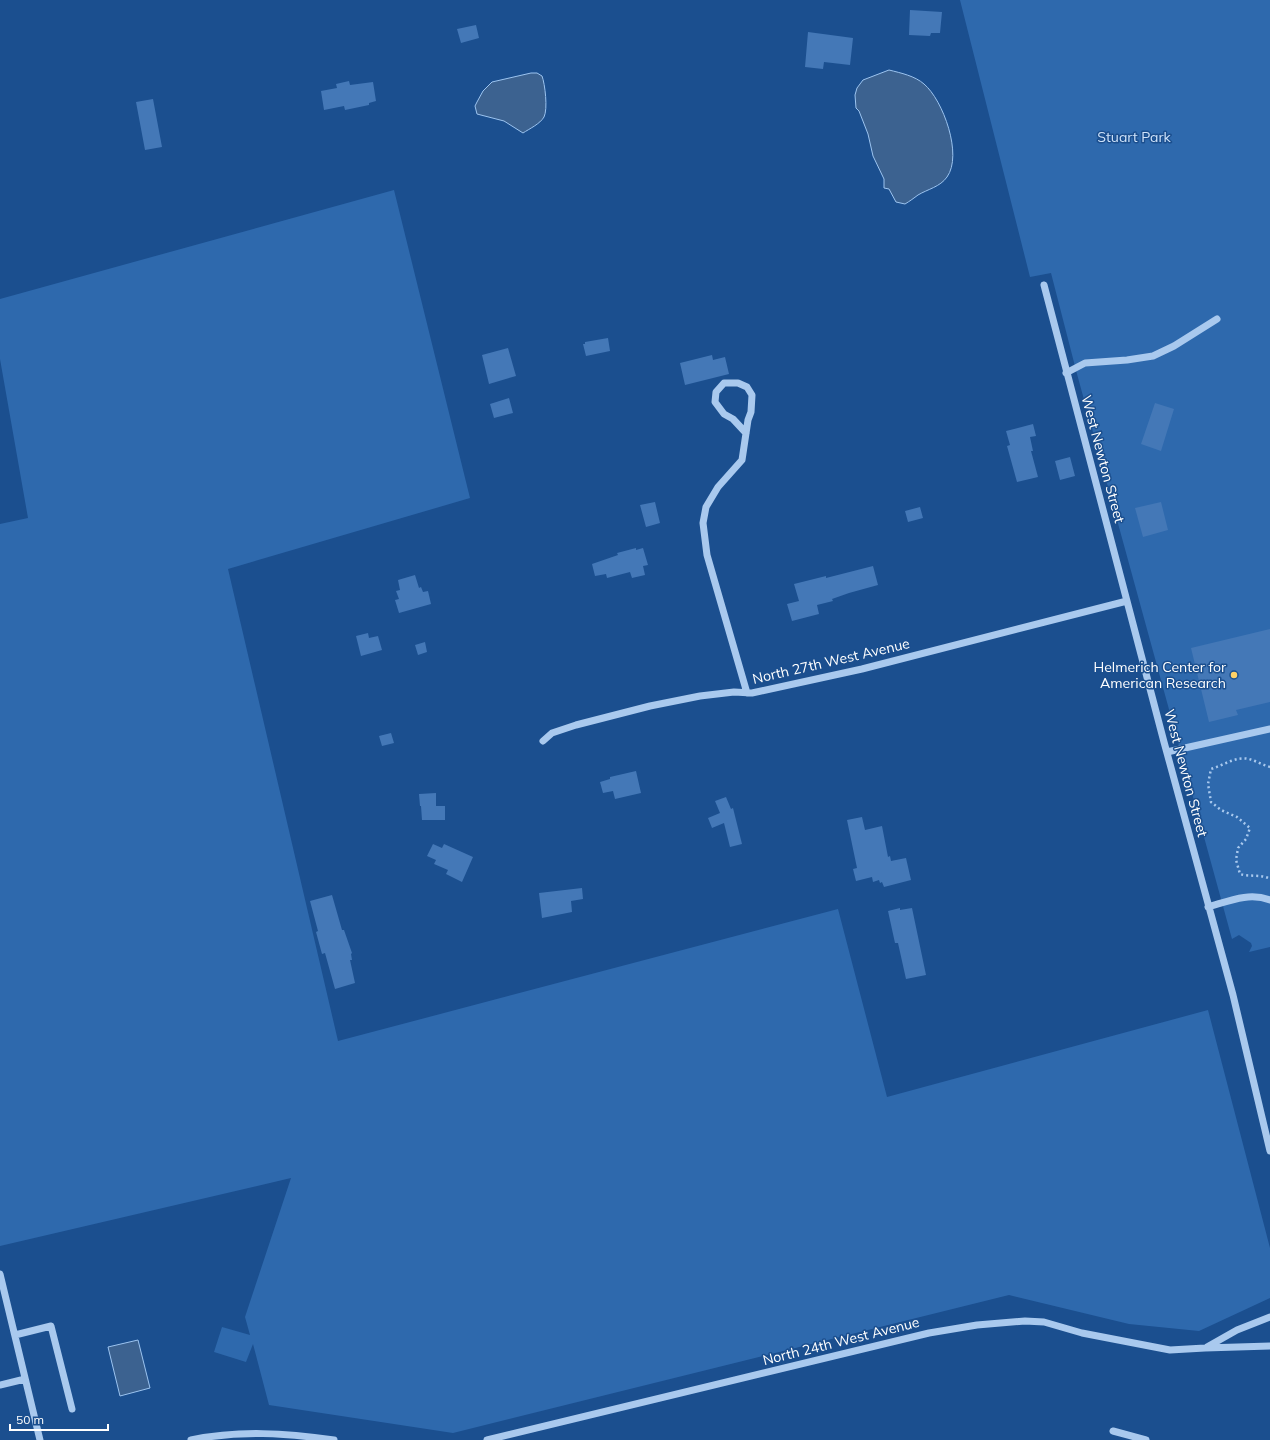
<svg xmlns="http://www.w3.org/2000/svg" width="1270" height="1440" font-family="Mulish,sans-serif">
  <rect width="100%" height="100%" fill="#1b4f8f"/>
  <path fill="#2e69ad" d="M960,0H1270V947L1249,952L1252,946L1251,943L1239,935L1232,939L1077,374L1051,273L1030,277Z
    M394,190L470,498L228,569L338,1041L838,909L887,1097L1208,1010L1270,1248V1298L1199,1331L1129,1324L1009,1295L453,1433L269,1405L253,1344L246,1362L214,1352L222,1327L250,1335L245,1317L291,1178L0,1246V524L28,518L0,359V299Z"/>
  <path fill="#3c6290" stroke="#9cc4f0" d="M889,70C901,73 915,76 924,84C943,100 963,155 947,177C940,187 928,189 918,195C914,198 910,201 905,204L896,202L889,189L884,188V179L873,156L868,134L859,111L856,108L855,95L857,88L863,80Z
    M531,73H537L542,76C545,84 548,109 544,117C540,124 529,129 523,133L504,121L477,114L475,106L477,102L483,91L492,82Z
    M138,1340L150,1388L120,1396L108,1347Z"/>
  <path fill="#4478b7" d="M910,10L942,12L940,33H931L930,36L909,35Z
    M476,25L479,38L461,43L457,29Z
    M808,32L853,38L850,65L824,62L823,69L805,67Z
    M349,81L350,85L373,82L376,101L369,103V105L345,110L344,106L324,110L321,91L337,88L336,84Z
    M153,99L162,147L145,150L136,102Z
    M608,338L610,351L586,356L583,344H585V342Z
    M508,348L516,376L489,384L482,355Z
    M712,355L713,360L725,357L729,374L685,385L680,363Z
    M509,398L513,413L494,418L490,404Z
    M1155,403L1174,409L1161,451L1141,444Z
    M1033,424L1036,436L1030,437L1033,451H1031L1038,477L1017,482L1007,446L1010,445L1006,431Z
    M1070,457L1075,476L1060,480L1055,461Z
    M655,502L660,523L646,527L640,505Z
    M1161,502L1168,530L1143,537L1135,508Z
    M920,507L923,518L908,522L905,511Z
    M636,548V550L643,548L648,565L643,566L645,575L632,578L630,572L607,578L606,574L595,576L592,564L618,555L617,553Z
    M873,566L878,585L849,593L832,599L833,601L817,605L819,614L792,621L787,604L799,601L794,584L826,576V578Z
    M415,575L419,588L421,587L423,592L428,591L431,604L399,613L395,600L399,599L396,591L400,590L398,580Z
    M1270,629V702L1236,710L1238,715L1209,722L1191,648Z
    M368,633L369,638L378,636L382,650L361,656L356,636Z
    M425,642L427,652L418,655L415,645Z
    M391,733L394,743L382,746L379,736Z
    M636,771L641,793L615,799L613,791L603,793L600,782L610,779V777Z
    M436,793V806H445V820H422L421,806H420L419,794Z
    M726,797L731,809L733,808L742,844L730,847L724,823L712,828L708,818L720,813L715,801Z
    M862,817L865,830L882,826L888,857L890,856L891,861L906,858L911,880L884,887L882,882L880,883L879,880L873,882L872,877L856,881L853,869L857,868L847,820Z
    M433,844L442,848L444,844L473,857L462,882L446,874L448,870L434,864L436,860L427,856Z
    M582,888L583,899L571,901L572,912L542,918L539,893Z
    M332,895L342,930H344L352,953L351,954L352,960H350L355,983L335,989L325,953L322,954L316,932L318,931L310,901Z
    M900,908V910L912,908L926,975L906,979L898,943H895L888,911Z"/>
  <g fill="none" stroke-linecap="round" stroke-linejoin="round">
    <path stroke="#a9c9ee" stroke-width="2.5" stroke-dasharray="2 3" stroke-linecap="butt" d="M1270,767C1263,765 1256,761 1249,759C1236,756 1224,765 1211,769L1208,784L1211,802L1221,810L1237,817L1250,828L1246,839L1238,848L1236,860L1240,874C1249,877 1262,874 1270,879"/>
    <path stroke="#a9c9ee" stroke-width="7" d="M1044,285L1164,742L1233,995L1270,1151
      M1066,373L1085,363L1127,360L1153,356L1174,346L1217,319
      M746,433L733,419L724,414L715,402L716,392L724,383H738L747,387L752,395L751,412L748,420L742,460L718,487L706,507L703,523L707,555L747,693
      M543,741L552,733L576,725L650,706L700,696L734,692L752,693L862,669L1127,601
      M1167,752L1270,729
      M1208,907C1229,901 1249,892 1270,900
      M0,1274L40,1440
      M15,1335L51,1326L72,1409
      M1207,1347L1237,1330L1270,1317
      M0,1385L25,1379
      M1113,1431L1146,1440
      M191,1440C239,1430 286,1433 334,1440
      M487,1440L929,1333L977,1325L1025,1321L1044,1322L1082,1333L1170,1350L1205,1348L1270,1346"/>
  </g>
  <circle fill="#ffd166" stroke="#1b4f8f" stroke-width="1.5" cx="1234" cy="675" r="4"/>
  <g text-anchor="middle" stroke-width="3" stroke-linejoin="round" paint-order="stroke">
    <g font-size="14" fill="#cfe3fa" stroke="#1b4f8f">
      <text x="1134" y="142">Stuart Park</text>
    </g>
    <g font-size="14" fill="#fff" stroke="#1b4f8f">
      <text transform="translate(1103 459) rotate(75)" y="5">West Newton Street</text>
      <text transform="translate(831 661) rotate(-13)" y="5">North 27th West Avenue</text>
      <text transform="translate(1186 773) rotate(75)" y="5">West Newton Street</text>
      <text transform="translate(841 1341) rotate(-14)" y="5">North 24th West Avenue</text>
    </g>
    <g font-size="14" fill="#fff" stroke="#1b4f8f" text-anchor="end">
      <text x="1226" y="672">Helmerich Center for<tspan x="1226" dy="16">American Research</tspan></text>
    </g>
  </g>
  <path d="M10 1424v6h98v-6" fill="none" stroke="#ffffff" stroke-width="2"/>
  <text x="16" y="1424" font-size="12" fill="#ffffff" stroke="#1b4f8f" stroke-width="3" paint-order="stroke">50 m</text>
</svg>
